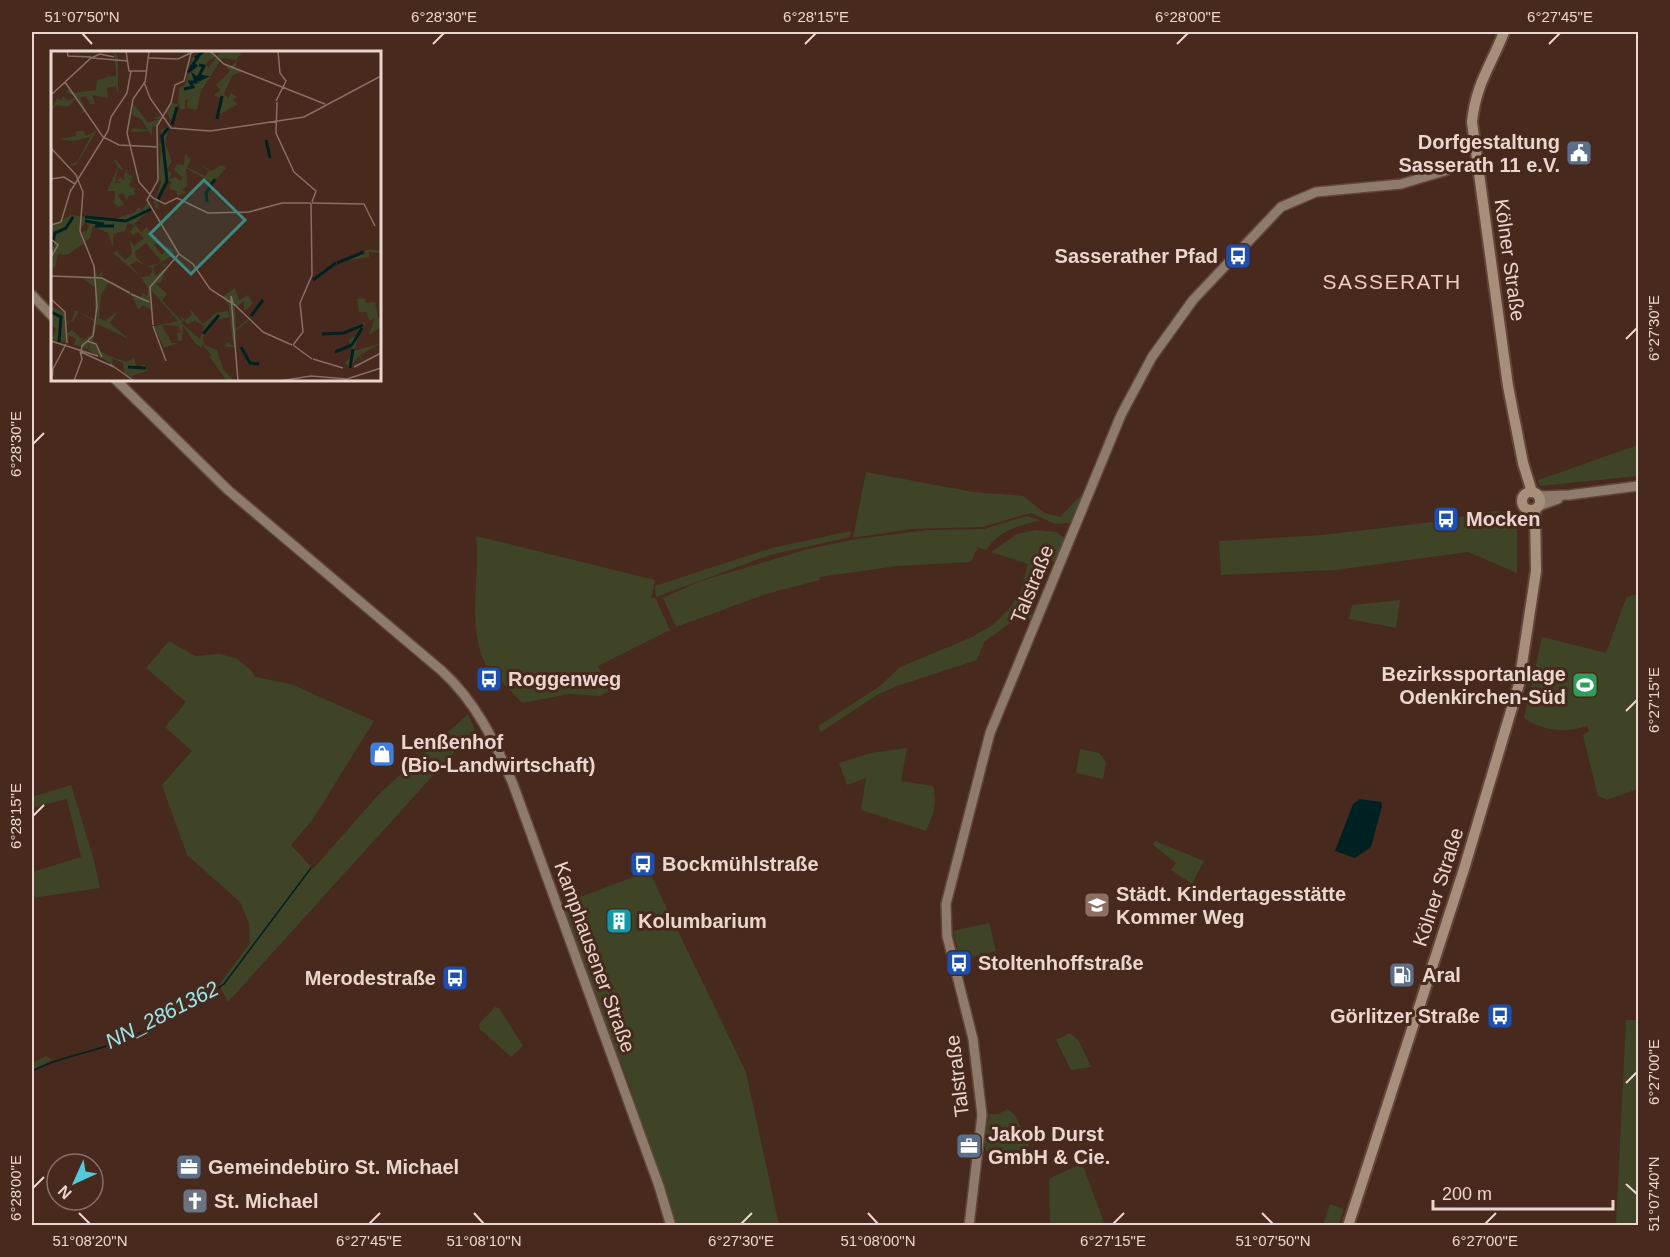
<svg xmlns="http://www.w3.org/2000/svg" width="1670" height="1257" font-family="Helvetica,sans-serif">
  <rect width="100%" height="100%" fill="#47291e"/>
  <path fill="#3f4427" d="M1638,445V476L1540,486L1538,480Z
    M866,472L973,492L1023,496L1045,513L1060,517L1086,490L1071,523L1055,524L1031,513L982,527L911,529L853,538Z
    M1493,511L1517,513V573L1468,552L1335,570L1221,575L1219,541L1323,535L1432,522Z
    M1027,516L1040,520C1017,527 1001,529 986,550L978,547L971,562L898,566L819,577L820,580L766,594L676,627L663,598L698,582L808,549L857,539L927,530L984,529Z
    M1036,530L1056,532L1066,539L1056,562L1046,558L1023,607L1033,616L1032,621L1021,615L984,642L977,660L897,686L877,695L821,732L818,726L880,686L900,667L970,638L993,625L1010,608L1020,593L1028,564L991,552L1017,534Z
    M851,531L850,537L770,555L656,597L655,586L772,548Z
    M476,536L655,580L651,599L655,597L670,630L598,666L609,691L600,696L569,694L522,703L502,682L496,681C462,638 481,586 476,536Z
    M1638,593V789L1607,800L1598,796L1583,735L1589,731L1587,726C1566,733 1541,731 1524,718L1542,637L1606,653L1626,598Z
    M1400,600L1396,628L1349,619L1352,605Z
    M169,641L195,656L219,654L236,658L252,671L255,677L291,684L374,721L313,819L291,845L313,869L379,794L468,714L475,729L228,1002L219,985L250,943L249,923L240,902L187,855L162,785L192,751L165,727L186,702L146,668Z
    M907,748L901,781L933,786C938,804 933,815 926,831L861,810L866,778L847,785L839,763L870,753Z
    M1080,749L1099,753L1106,762L1103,779L1076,773Z
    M71,785L93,857L100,888L32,898V872L81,857L67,799L32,808V797Z
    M1155,841L1204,861L1192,884L1171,870L1176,863L1153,845Z
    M649,871L746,1072L779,1225H676L630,1093L632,1092L561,908L567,902Z
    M989,923L996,951L960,960L953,931Z
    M495,1007L499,1008L523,1046L511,1057L480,1029L479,1024Z
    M1626,1020H1638V1225H1616Z
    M1070,1033L1079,1041L1091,1067L1071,1070L1056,1040Z
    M46,1056L52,1059L32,1072V1063Z
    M1008,1109L1015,1115L1029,1146L1012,1156L996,1161C978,1153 987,1129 989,1114H998Z
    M1082,1163L1105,1225H1050L1049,1179Z
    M1330,1204L1344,1209L1339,1225H1323Z"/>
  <path fill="#002122" d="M1360,799L1381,802L1382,806L1371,847L1355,858L1335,851L1353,804Z"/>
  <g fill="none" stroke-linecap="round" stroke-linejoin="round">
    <path stroke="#002122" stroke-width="1.5" d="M32,1071C53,1060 74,1056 97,1049C141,1036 187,1011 224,984L311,868"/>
    <defs>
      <path id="secondary" d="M32,295L52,316
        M116,380L228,490L442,671C476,702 495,742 513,784L659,1186L671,1226
        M1538,496L1569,495L1638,486
        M1539,506L1558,499
        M969,1226L982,1115L973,1039L947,936L946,904L990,733L1121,415L1152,357L1193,300L1281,207L1316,192L1401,184L1458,167L1478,165"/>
      <path id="primary" d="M1504,32C1491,66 1476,83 1472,122L1508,386L1523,463L1532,492
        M1522 501a9 9 0 1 1 18 0a9 9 0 1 1-18 0Z
        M1348,1226L1464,869L1519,684L1536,571L1535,510"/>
    </defs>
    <use href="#secondary" stroke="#61453a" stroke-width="12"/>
    <use href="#primary" stroke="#61453a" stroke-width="14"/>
    <use href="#secondary" stroke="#8e7b6b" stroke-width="9"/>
    <use href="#primary" stroke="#a78f7b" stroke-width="10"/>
  </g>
  <path fill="none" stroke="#ead6cf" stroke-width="2" d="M82,33L92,44M433,44L444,33M805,44L816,33M1177,44L1188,33M1549,44L1560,33M1626,339L1637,328M33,444L44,433M1626,711L1637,700M33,816L44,805M1626,1083L1637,1072M1626,1184L1637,1194M33,1188L44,1177M79,1213L90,1224M474,1213L484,1224M868,1213L878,1224M1262,1213L1273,1224M369,1224L380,1213M741,1224L752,1213M1113,1224L1124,1213M1485,1224L1496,1213"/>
  <defs>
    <symbol id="civic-square" viewBox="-11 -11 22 22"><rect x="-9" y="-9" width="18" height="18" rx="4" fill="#5c6f8a" stroke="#47291e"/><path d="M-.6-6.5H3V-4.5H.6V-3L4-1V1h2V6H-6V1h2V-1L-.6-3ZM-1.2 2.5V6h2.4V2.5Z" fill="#fff"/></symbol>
    <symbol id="bus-square" viewBox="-11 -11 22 22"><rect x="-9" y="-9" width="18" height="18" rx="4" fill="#1a4fb4" stroke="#47291e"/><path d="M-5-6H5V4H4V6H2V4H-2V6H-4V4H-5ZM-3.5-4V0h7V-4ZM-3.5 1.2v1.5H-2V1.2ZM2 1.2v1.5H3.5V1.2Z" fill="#fff"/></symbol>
    <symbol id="stadium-square" viewBox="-11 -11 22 22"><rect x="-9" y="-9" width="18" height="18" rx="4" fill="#2e9e5b" stroke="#47291e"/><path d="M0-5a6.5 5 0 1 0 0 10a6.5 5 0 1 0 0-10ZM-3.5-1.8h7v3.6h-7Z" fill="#fff"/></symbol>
    <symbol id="shop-square" viewBox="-11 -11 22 22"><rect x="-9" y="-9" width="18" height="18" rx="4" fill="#3f7fe0" stroke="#47291e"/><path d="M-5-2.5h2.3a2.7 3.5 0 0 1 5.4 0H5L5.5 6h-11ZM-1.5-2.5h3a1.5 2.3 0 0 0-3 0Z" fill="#fff"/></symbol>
    <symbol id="school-square" viewBox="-11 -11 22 22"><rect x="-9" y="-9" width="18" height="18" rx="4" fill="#8d6e63" stroke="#47291e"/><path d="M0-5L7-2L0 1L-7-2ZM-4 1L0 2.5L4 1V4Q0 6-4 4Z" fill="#fff"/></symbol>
    <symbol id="building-square" viewBox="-11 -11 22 22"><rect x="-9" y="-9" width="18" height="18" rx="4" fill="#0f9aa8" stroke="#47291e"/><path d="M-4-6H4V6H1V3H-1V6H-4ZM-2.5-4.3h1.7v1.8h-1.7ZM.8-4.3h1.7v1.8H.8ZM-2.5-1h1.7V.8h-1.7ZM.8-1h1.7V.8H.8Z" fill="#fff"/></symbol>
    <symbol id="fuel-square" viewBox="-11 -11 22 22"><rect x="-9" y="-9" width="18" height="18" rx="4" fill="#5c6f8a" stroke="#47291e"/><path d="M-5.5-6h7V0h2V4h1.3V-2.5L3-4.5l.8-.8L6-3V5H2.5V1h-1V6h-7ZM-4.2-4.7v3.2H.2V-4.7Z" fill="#fff"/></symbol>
    <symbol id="office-square" viewBox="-11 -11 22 22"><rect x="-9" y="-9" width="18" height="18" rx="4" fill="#5c6f8a" stroke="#47291e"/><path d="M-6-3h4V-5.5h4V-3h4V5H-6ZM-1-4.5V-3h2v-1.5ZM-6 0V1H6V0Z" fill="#fff"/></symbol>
    <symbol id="church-square" viewBox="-11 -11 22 22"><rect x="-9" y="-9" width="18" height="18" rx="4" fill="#6b7280" stroke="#47291e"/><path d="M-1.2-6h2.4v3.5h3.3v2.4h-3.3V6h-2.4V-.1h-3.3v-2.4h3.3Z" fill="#fff"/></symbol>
  </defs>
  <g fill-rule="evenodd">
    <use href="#civic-square" x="1564" y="138" width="30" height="30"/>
    <use href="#bus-square" x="1223" y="241" width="30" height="30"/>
    <use href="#bus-square" x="1431" y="504" width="30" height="30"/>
    <use href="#bus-square" x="474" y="664" width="30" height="30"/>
    <use href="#stadium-square" x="1570" y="670" width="30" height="30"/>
    <use href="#shop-square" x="367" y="739" width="30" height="30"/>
    <use href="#bus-square" x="628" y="849" width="30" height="30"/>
    <use href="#school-square" x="1082" y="890" width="30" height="30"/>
    <use href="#building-square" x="604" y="906" width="30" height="30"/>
    <use href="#bus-square" x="944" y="948" width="30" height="30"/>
    <use href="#fuel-square" x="1387" y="960" width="30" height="30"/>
    <use href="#bus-square" x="440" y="963" width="30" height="30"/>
    <use href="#bus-square" x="1485" y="1001" width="30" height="30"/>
    <use href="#office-square" x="954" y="1131" width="30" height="30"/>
    <use href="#office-square" x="174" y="1152" width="30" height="30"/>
    <use href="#church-square" x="180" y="1186" width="30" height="30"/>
  </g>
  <g text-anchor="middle" stroke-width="6" stroke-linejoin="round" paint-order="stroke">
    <g font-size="20" font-weight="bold" fill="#ead6cf" stroke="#47291e" text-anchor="start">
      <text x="1560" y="149" text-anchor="end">Dorfgestaltung<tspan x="1560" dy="23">Sasserath 11 e.V.</tspan></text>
      <text x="1218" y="263" text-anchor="end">Sasserather Pfad</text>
      <text x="1466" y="526">Mocken</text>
      <text x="1566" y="681" text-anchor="end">Bezirkssportanlage<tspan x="1566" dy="23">Odenkirchen-Süd</tspan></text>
      <text x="508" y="686">Roggenweg</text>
      <text x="401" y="749">Lenßenhof<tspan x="401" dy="23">(Bio-Landwirtschaft)</tspan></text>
      <text x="662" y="871">Bockmühlstraße</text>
      <text x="1116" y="901">Städt. Kindertagesstätte<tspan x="1116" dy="23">Kommer Weg</tspan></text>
      <text x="638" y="928">Kolumbarium</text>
      <text x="978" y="970">Stoltenhoffstraße</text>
      <text x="1422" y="982">Aral</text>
      <text x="436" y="985" text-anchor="end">Merodestraße</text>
      <text x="1480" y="1023" text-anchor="end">Görlitzer Straße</text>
      <text x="988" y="1141">Jakob Durst<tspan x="988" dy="23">GmbH &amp; Cie.</tspan></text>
      <text x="208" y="1174">Gemeindebüro St. Michael</text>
      <text x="214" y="1208">St. Michael</text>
    </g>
    <g font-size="20" fill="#ead6cf" stroke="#47291e">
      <text transform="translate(1510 260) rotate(82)" y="7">Kölner Straße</text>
      <text transform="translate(1032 584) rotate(-68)" y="7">Talstraße</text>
      <text transform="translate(1438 887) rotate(-72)" y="7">Kölner Straße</text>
      <text transform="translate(595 957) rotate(70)" y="7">Kamphausener Straße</text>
      <text transform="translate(957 1076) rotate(-97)" y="7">Talstraße</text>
    </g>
    <g font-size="21" letter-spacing="1.5" fill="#f3ccbe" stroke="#47291e">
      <text x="1392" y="289">SASSERATH</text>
    </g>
    <g font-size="21" font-style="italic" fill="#98e9ec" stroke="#47291e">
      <text transform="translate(162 1015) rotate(-27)" y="7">NN_2861362</text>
    </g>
  </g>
  <g transform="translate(51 51)">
    <rect width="330" height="330" fill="#47291e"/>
    <path d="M63,0L67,5V43L65,35L56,37L57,47L41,44L44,53H38L40,48L37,51L35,45L29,47L35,60L29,63L33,58L26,46L17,56L6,54L0,59L6,47L10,49L12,45L17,50L25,46L15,41L18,37L23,42L45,39L46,29L57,26L55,20L58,26L65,24ZM150,0H165V5L155,12L157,17L170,0H187L191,4L187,5L184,17L192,20L182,24L173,42L177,48L180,42L186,46L182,49L187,53L166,65L169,47L163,44L169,39L165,34L179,20L174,14L180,16L186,9L171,7L150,40L146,59L136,57L137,48L134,49V58H129L128,51L123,66L119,68L116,61L121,52L127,53L128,37L134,34L141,7ZM82,52L97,72L108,68H104L102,64L104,67L110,65L105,75L101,76V85L98,80L79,81L82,77L97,79L90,68L81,64ZM118,75L114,92L121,111L115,119V126L117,120L121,122L118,128L124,126L130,130L131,126L123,119L126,113L133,114L134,102L140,109L136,116L154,125L158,120L147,112L160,120L171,114L175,117L158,137L160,131L135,117L136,135L131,139L135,142L126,145V140L119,138L120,130H115L107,148L108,158L103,156L106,151L102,153L111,130L107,128L110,97L107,93L111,92L110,79ZM46,79L28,110L24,114L21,115L18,114L27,110L39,86L22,90L8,88L25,85V80H33L35,85ZM64,108L74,120L67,117L64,132H70L66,130L69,126L73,130V123L77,117L76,122L83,127L76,128H81L78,135L85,138L82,140L85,143L77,145L76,150L72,142L67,144L73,153L68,156L63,153L64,140H56L67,117L64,110L60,114ZM98,151V158L102,156L83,173L91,182L95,176L108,189L103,194L111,204L116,196L123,199L121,205L102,216L104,225L114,217L110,212L118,215L113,214L119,222L115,219L110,232H105L116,243L111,249L130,270L131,266L134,269L141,264L138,257L152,273L165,262L177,260L179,266L165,269L152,286L153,294L166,299L172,318L183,330H176L158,305H161L151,293L150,297L144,292L132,275L131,290H127L126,282H130L127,275L111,274L121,292H127L113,297L103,275L127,270L100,239V259L92,254L87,259L82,246L58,231L50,244L48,267L54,270L67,260L59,272L78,288L46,273L42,289L48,300L63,307L76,311L83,307L86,317L94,313L96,320L80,325L87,330L73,322L72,312L62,308L61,313L37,299L46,265L44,215L47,225L51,220V228L62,231L89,248L92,242L96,245L97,237L89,225L62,202L66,200L74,209L81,203L79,189L83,195L93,187L87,181L82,184L79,181L84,175L77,172L74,180L62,183V197L57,182L42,175L39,187L34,190L31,181L36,180L38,174L34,172L29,179L35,196L32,193L16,204L7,203L4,217L0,215V189L4,190L0,175L20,164L61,169L84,161L87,156L94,162L91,158ZM95,192L110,210L106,213L95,215L85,206L84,201ZM85,210L102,218L99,225L90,226L79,214ZM133,269L137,274L143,269L153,275L149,288L130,272ZM319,198L330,200V202L318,201V206L285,211ZM30,226L44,227L45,235L46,246L45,266L44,275L41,285L34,290H39L36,298L23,293L25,288L15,283L21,279L32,289L40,284L44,271L28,261L22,270L14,273L15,291L0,289L5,278L0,273V256L14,261V273L21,269L24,259L44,269V236ZM184,237L188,249L197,244L202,253L193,260V251L184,256L185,278L197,268V270L185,280L184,296H174L176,291L182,295L178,256L172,245ZM314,247L315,252L324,251L327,267L330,266V276L318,284L324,266L319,270L316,263L313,275L308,280L301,276L314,271L316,261H308L306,248ZM308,284L303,300L330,292L309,304L312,311L308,305L298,317L294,312L302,303L298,288Z" fill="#3f4427" fill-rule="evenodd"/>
    <path fill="none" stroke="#002122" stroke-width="3" d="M146,14L137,21L147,6L144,7L153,0M133,38L142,36L139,31H145L143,25L148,29L154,26L148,25L153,15L148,14M166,68L171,45M121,74L126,56M215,89L219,107M107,148L116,130L111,85L117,77M156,151L155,142L164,128M34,166L75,170L100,158M34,170L53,173M44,175H63M0,198L4,182L15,177L22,166M286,212L313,201M262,229L285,212M0,261L10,266L8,291M200,265L212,249M152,283L168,264M271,283L293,282L312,274M301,294L311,277M190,296L199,312L208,313M284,301L301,294M77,316L95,317M299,317L302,298"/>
    <path fill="none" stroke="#886e65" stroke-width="1.5" d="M16,0L17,5L40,6M75,0L78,20H96M159,0L173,13L274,53M41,7L77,10M98,7L127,8L144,0M14,31L52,86L68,94L107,96M93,31L99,47L120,77L159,80L253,66L330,25M94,31L82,48L76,82L88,131L102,147L114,153L126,147L157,162L198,161L231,152H260M94,32L98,0M0,44L40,7L49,3L63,6M225,50L235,30L229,22L227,0M226,51L225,82L243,121L265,140L261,151M0,97L25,124L32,141L29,180L43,215L46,255L42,285L31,295L30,301L63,316M0,128L13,126L24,133M19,141L57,80L60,66L76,42L80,20M261,152L313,153L324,175M0,174L10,171L20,138M0,188L7,194L0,206M128,203L96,149L107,129L106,75L120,52L124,34L133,30L140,2M128,203L142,213L159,238L184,254L212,281L241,294M0,225L51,227L79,242M80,243L98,251M0,248L14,261L16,292M182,252L180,245L187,330M102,274L99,236L128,203M102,275L115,310M0,290L47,305M36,290L45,293L51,306M242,294L252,281L249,252L261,224L260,152M242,294L261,308M262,308L292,317M59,313L83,330M303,316L330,302M1,330L2,318L15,293M23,330L31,308L29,300M228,330L260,325L296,328L330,317"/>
    <path fill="#3b8981" fill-opacity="0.15" stroke="#3b8981" stroke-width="3" d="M153,129L194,169L140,223L99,183Z"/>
    <rect width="330" height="330" fill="none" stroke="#ead6cf" stroke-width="3"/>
  </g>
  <rect width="1670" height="1257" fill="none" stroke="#47291e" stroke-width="66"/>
  <g transform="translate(75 1182) rotate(225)"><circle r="28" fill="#47291e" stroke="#886e65" stroke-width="1.5"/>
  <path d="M0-4.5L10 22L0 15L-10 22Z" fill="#53cbda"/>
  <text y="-9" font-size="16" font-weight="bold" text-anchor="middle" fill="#ead6cf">N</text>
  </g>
  <path d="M1433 1200v9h180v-9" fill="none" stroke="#ead6cf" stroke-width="3"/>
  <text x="1442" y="1200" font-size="18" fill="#ead6cf" stroke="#47291e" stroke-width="4.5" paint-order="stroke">200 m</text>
  <rect x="33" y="33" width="1604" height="1191" fill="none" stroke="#ead6cf" stroke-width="2"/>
  <g font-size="15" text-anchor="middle" fill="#ead6cf">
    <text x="82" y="22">51°07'50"N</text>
    <text x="444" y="22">6°28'30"E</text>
    <text x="816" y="22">6°28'15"E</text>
    <text x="1188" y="22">6°28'00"E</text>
    <text x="1560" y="22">6°27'45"E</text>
    <text transform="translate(1654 328) rotate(-90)" y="5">6°27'30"E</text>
    <text transform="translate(16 444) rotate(-90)" y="5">6°28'30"E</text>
    <text transform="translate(1654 700) rotate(-90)" y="5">6°27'15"E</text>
    <text transform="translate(16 816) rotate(-90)" y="5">6°28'15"E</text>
    <text transform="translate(1654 1072) rotate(-90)" y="5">6°27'00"E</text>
    <text transform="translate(16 1188) rotate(-90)" y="5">6°28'00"E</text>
    <text transform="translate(1654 1194) rotate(-90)" y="5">51°07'40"N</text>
    <text x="90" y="1246">51°08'20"N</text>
    <text x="369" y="1246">6°27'45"E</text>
    <text x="484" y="1246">51°08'10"N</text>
    <text x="741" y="1246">6°27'30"E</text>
    <text x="878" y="1246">51°08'00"N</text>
    <text x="1113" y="1246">6°27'15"E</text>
    <text x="1273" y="1246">51°07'50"N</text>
    <text x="1485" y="1246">6°27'00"E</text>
  </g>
</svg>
